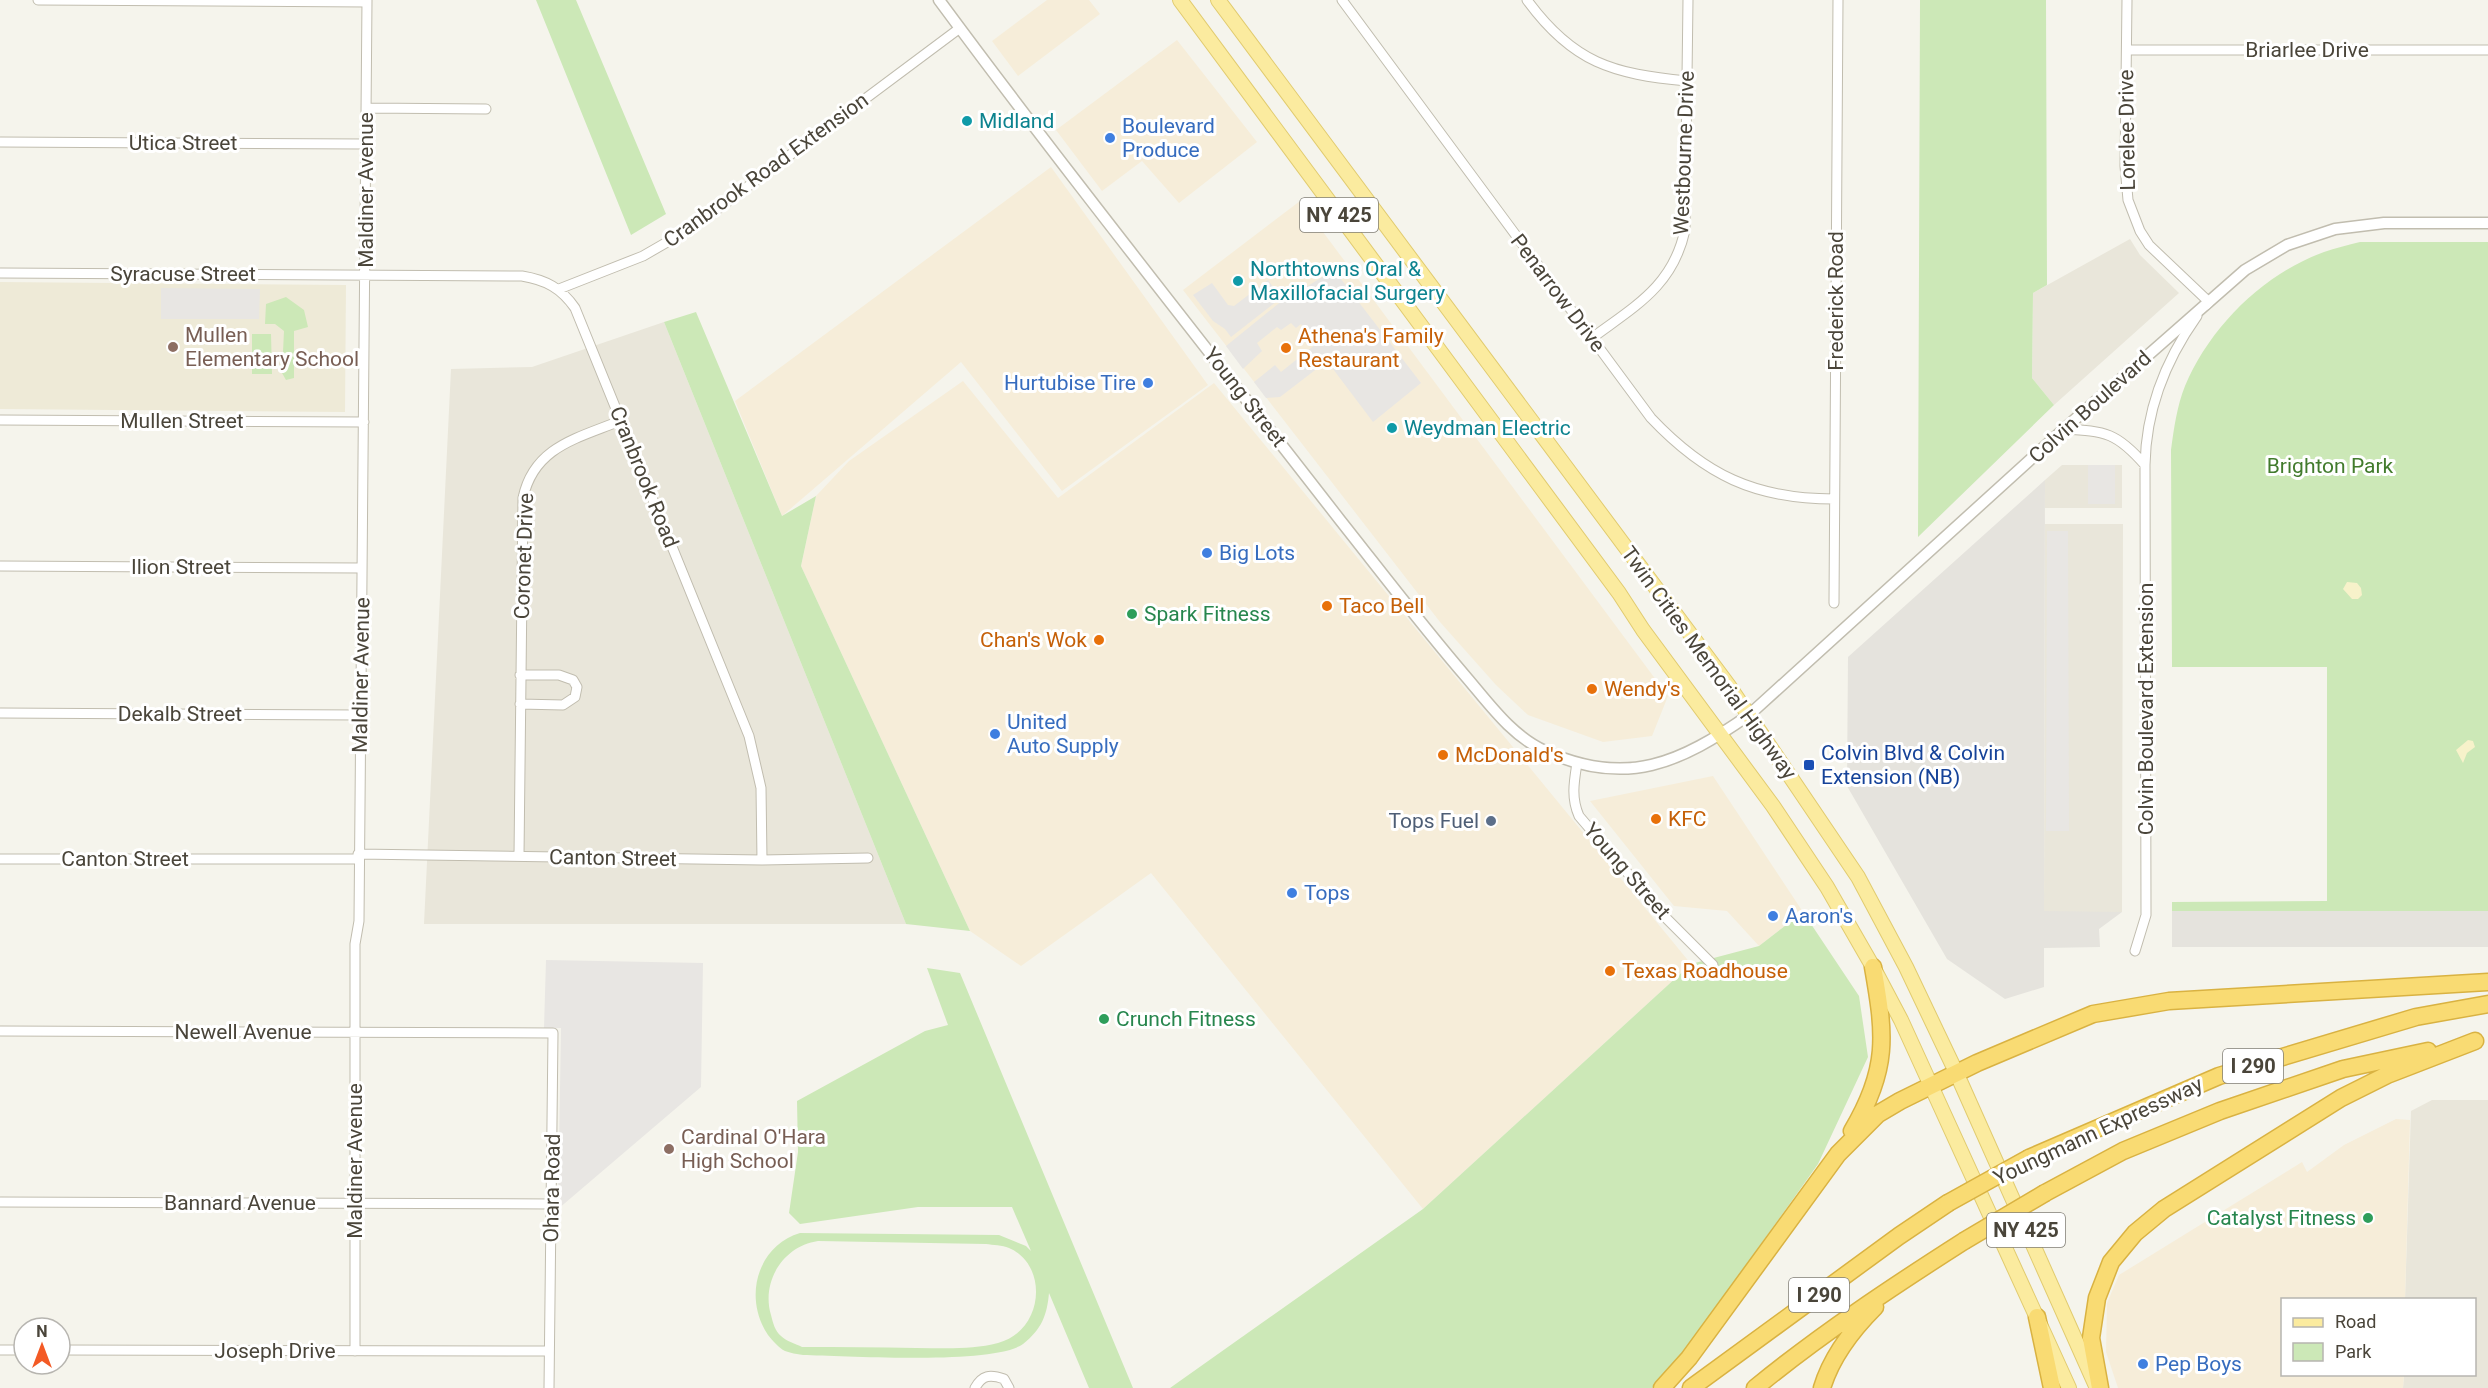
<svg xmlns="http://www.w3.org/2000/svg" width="2488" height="1388" font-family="Roboto,sans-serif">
  <rect width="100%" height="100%" fill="#f5f4ec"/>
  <path fill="#e9e6da" d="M2130,239L2140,255L2179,293L2054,405L2032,378L2033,293Z
    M664,322L906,924H424L451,369L532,367Z
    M2062,465H2122V508H2045V480Z
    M2045,524H2123L2122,912H2044Z
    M2432,1100H2488V1388H2403L2404,1375L2474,1374V1300L2405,1299L2411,1111Z"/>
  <path fill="#f6edd9" d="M1047,0H1089L1100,14L1018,76L992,41Z
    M1177,40L1257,142L1179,203L1142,161L1102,191L1056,130Z
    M1051,167L1208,385L1062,491L961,362L782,516L735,401Z
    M1300,201L1668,696L1652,736L1603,742L1528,715L1496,685L1440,622L1183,290Z
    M963,381L1058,498L1214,383L1691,964L1423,1209L1151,873L1021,966L970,931L801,566L816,496L849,461Z
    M1713,776L1803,912L1759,946L1727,911L1674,906L1590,801Z
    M2396,1119L2410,1120L2405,1299L2282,1300V1374L2404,1375L2403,1388H2118L2106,1352L2107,1303L2119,1275L2302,1162L2307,1172L2344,1145Z"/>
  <path fill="#e5e3dd" d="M2045,480L2044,911L2122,912L2099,929L2100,947L2044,948V987L2005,999L1947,959L1847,786L1848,657Z
    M2172,911H2488V947H2172Z"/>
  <path fill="#eeead7" d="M0,282L346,285L345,412L0,409Z"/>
  <path fill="#cce8b7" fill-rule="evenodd" d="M536,0H576L666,214L631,235Z
    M1920,0H2046L2047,285L2033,293L2032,378L2054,405L1918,537Z
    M2360,242H2488V911H2172V902L2327,901V667H2172L2171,450C2174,428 2177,406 2185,386C2210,327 2263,274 2324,252C2335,248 2348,245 2360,242Z
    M286,297L304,310L308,327L294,331V378L286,380L282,373L284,331L275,324H265L266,304Z
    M696,312L782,516L816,496L801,566L970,931L906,924L664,322Z
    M252,334H271L272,374H252Z
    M1803,912L1859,996L1868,1057L1818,1164L1704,1324L1670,1369L1652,1388H1170L1423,1209L1691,964L1759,946Z
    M927,968L960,973L1133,1388H1089L1049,1293C1047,1315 1042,1329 1023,1344C995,1365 844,1356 803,1355C797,1354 790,1353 785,1351C779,1348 772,1340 768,1335C743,1298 757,1246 800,1233L999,1235L1026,1246L1031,1251L1012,1207H918L800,1224L789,1213L798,1152L797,1101L925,1031L948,1025ZM818,1241L986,1244C993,1245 1002,1245 1009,1248C1049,1265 1044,1331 998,1343C972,1350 944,1348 916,1348C878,1347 840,1347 802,1347C796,1344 786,1341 781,1336C775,1331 773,1323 771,1315C761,1282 783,1246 818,1241Z"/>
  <path fill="#f7f2ca" d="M2347,582L2357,583L2361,588L2362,595L2358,599H2352L2343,589Z
    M2468,740L2473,741L2475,747L2467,753L2463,763L2456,750Z"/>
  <path fill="#e8e6e3" d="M1334,270L1421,383L1373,422L1327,361L1280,397L1266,398L1254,382L1275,365L1281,372L1316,344L1301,324L1296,328L1291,323L1281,330L1277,327L1257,343L1262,351L1243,369L1226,346L1278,304Z
    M1268,280L1281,298L1231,337L1225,329L1213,321L1193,295L1212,283L1228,305L1234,306Z
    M161,288L260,289L259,319H161Z
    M2088,465H2115V504H2088Z
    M2047,531H2068L2069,831H2046Z
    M546,960L703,963L701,1087L558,1209L561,1028H544Z"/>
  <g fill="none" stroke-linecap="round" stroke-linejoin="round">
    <defs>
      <path id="minor" d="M38,0L367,2
        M1342,0L1651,418C1705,475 1755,499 1834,499
        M1527,0C1573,63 1613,74 1687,81
        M2127,0L2125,166L2128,200L2140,231L2149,245L2209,302L2206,305
        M2127,50H2488
        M367,108L486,109
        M0,142L366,144
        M0,273L522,276C546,280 561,288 575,308L749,736L761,788L762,860
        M559,289L643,256L695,226L960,28
        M1592,338C1635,306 1673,286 1685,230L1688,0
        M0,420L364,422
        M2064,429C2106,431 2117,433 2145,465
        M0,566L362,568
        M1834,603L1838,0
        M520,704L563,705L575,697L577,687L573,680L559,675H520
        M0,713L360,715
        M1577,763C1574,782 1571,798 1579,816L1666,918L1713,965
        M358,854L762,860L868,858
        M519,856L523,498C534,446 579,438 622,420
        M0,859H358
        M2135,951L2146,915L2145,465C2146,409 2165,361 2197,316
        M0,1031L553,1033L549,1388
        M0,1202L552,1204
        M0,1350H24
        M60,1350L549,1351
        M355,1351V944L359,921L367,0
        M975,1388C982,1375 990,1374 1004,1379L1009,1388"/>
      <path id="tertiary" d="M939,0C1069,176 1206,347 1340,520C1382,573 1423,627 1467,678C1490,705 1512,736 1545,751C1627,788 1680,763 1749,715L2064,429L2245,270L2287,245L2335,229L2384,223H2488"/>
      <path id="primary" d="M1180,0L1619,593L1643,630L1773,806L1827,887L1873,967L1901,1020L2069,1388
        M1218,0L1729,686L1858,877L1906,967L1956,1072L2096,1386"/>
      <path id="motorway" d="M1852,1131C1889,1069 1885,1035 1873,967
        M2029,1158L2219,1076L2416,1017L2488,1004
        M2045,1193L2123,1151L2220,1111L2343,1069L2428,1051
        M2037,1317L2052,1388
        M1662,1388L1689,1358L1838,1154L1878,1114L1900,1101L1977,1063L2093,1014L2169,1001L2488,982
        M1691,1388L1899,1236L1948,1203
        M1755,1388C1821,1334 1892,1287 1964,1241
        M1822,1388C1831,1358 1853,1329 1875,1307
        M2100,1388L2091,1338L2097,1298L2111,1262L2135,1233L2164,1209L2341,1098L2387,1075L2475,1041"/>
    </defs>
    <use href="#minor" stroke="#c1bdaf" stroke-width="11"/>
    <use href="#tertiary" stroke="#c1bdaf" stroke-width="13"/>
    <use href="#primary" stroke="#e1cb6f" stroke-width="16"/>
    <use href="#motorway" stroke="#d9b242" stroke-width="19"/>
    <use href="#minor" stroke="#fff" stroke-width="9"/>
    <use href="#tertiary" stroke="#fff" stroke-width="10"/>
    <use href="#primary" stroke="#fbeb9f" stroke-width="14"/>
    <use href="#motorway" stroke="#f9db73" stroke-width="16"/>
    <defs>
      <path id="motorway-bridge" d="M1948,1203L2029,1158
        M1964,1241L2045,1193"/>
    </defs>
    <use href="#motorway-bridge" stroke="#d9b242" stroke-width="19" stroke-linecap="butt"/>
    <use href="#motorway-bridge" stroke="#f9db73" stroke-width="16"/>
  </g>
  <g fill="#0f9aa8" stroke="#fff" stroke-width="2">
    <circle cx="967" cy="121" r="6"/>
    <circle cx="1238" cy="281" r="6"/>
    <circle cx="1392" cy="428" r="6"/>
  </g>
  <g fill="#3f7fe0" stroke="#fff" stroke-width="2">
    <circle cx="1110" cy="138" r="6"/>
    <circle cx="1148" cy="383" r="6"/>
    <circle cx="1207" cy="553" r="6"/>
    <circle cx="995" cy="734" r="6"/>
    <circle cx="1292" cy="893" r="6"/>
    <circle cx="1773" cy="916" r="6"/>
    <circle cx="2143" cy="1364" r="6"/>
  </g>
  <g fill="#8d6e63" stroke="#fff" stroke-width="2">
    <circle cx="173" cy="347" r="6"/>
    <circle cx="669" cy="1149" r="6"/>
  </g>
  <g fill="#e8710a" stroke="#fff" stroke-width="2">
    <circle cx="1286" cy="348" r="6"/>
    <circle cx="1327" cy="606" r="6"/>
    <circle cx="1099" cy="640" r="6"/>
    <circle cx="1592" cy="689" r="6"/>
    <circle cx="1443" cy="755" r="6"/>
    <circle cx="1656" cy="819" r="6"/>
    <circle cx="1610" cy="971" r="6"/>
  </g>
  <g fill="#2e9e5b" stroke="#fff" stroke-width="2">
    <circle cx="1132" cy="614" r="6"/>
    <circle cx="1104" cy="1019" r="6"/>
    <circle cx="2368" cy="1218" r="6"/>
  </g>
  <rect fill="#1a4fb4" stroke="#fff" stroke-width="2" x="1803" y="759" width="12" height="12" rx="3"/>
  <circle fill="#5c6f8a" stroke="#fff" stroke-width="2" cx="1491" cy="821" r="6"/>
  <g text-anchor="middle" stroke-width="6" stroke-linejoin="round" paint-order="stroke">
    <g fill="#fff" stroke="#807d75" stroke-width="1.5">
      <rect x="1300" y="198" width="78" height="34" rx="4.5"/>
      <rect x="2223" y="1049" width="60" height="34" rx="4.5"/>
      <rect x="1987" y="1213" width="78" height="34" rx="4.5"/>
      <rect x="1789" y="1278" width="60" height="34" rx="4.5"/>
    </g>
    <g font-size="20" font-weight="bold" fill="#4a453a">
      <text x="1339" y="222">NY 425</text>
      <text x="2253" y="1073">I 290</text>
      <text x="2026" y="1237">NY 425</text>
      <text x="1819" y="1302">I 290</text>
    </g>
    <g font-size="21" fill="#4a453a" stroke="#fff">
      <text x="2307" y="57">Briarlee Drive</text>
      <text transform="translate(2127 130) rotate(-91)" y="7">Lorelee Drive</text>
      <text x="183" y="150">Utica Street</text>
      <text transform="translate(1684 153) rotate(-88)" y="7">Westbourne Drive</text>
      <text transform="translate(766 170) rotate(-36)" y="7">Cranbrook Road Extension</text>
      <text transform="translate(366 190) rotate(-90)" y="7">Maldiner Avenue</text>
      <text x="183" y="281">Syracuse Street</text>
      <text transform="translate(1558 293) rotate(53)" y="7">Penarrow Drive</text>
      <text transform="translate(1836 301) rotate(-90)" y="7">Frederick Road</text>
      <text transform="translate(1245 397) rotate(52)" y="7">Young Street</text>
      <text transform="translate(2090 407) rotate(-42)" y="7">Colvin Boulevard</text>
      <text x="182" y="428">Mullen Street</text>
      <text transform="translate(644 477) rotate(68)" y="7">Cranbrook Road</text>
      <text transform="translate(524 556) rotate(-88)" y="7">Coronet Drive</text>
      <text x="181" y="574">Ilion Street</text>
      <text transform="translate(1709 663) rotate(54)" y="7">Twin Cities Memorial Highway</text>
      <text transform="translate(361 675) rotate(-89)" y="7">Maldiner Avenue</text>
      <text transform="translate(2146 709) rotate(-90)" y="7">Colvin Boulevard Extension</text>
      <text x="180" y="721">Dekalb Street</text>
      <text transform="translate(613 858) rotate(1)" y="7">Canton Street</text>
      <text x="125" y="866">Canton Street</text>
      <text transform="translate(1627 871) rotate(49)" y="7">Young Street</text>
      <text x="243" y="1039">Newell Avenue</text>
      <text transform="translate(2098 1131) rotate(-25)" y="7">Youngmann Expressway</text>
      <text transform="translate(355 1161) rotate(-90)" y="7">Maldiner Avenue</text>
      <text transform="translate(552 1188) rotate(-89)" y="7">Ohara Road</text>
      <text x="240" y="1210">Bannard Avenue</text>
      <text x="275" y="1358">Joseph Drive</text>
    </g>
    <g font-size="21" fill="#0d838f" stroke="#fff" text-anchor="start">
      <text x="979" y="128">Midland</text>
      <text x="1250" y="276">Northtowns Oral &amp;<tspan x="1250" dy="24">Maxillofacial Surgery</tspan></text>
      <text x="1404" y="435">Weydman Electric</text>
    </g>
    <g font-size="21" fill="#366cbe" stroke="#fff" text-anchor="start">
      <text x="1122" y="133">Boulevard<tspan x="1122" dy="24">Produce</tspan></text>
      <text x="1136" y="390" text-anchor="end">Hurtubise Tire</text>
      <text x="1219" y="560">Big Lots</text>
      <text x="1007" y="729">United<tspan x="1007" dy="24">Auto Supply</tspan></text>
      <text x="1304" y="900">Tops</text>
      <text x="1785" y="923">Aaron's</text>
      <text x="2155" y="1371">Pep Boys</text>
    </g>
    <g font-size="21" fill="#785e54" stroke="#fff" text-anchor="start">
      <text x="185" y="342">Mullen<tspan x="185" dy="24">Elementary School</tspan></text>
      <text x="681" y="1144">Cardinal O'Hara<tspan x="681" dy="24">High School</tspan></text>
    </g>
    <g font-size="21" fill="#c56008" stroke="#fff" text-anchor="start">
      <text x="1298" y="343">Athena's Family<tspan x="1298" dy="24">Restaurant</tspan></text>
      <text x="1339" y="613">Taco Bell</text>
      <text x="1087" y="647" text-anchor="end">Chan's Wok</text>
      <text x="1604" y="696">Wendy's</text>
      <text x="1455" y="762">McDonald's</text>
      <text x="1668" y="826">KFC</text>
      <text x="1622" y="978">Texas Roadhouse</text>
    </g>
    <g font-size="21" fill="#427b2d" stroke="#fff">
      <text x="2330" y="473">Brighton Park</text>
    </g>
    <g font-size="21" fill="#27864d" stroke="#fff" text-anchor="start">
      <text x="1144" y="621">Spark Fitness</text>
      <text x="1116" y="1026">Crunch Fitness</text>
      <text x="2356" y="1225" text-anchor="end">Catalyst Fitness</text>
    </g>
    <g font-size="21" fill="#164399" stroke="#fff" text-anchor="start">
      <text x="1821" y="760">Colvin Blvd &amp; Colvin<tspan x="1821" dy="24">Extension (NB)</tspan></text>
    </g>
    <g font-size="21" fill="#4e5e75" stroke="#fff" text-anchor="end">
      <text x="1479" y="828">Tops Fuel</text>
    </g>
  </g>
  <rect x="2281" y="1298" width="195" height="78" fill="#ffffff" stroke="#b7b5b0" stroke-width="1.5"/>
  <rect x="2293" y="1318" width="30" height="9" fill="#fbeb9f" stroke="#b7b5b0" stroke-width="1.5"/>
  <text x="2335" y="1328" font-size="18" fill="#4a453a">Road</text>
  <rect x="2293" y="1343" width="30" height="18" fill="#cce8b7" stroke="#b7b5b0" stroke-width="1.5"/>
  <text x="2335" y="1358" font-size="18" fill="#4a453a">Park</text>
  <g transform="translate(42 1346)"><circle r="28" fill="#ffffff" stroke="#b7b5b0" stroke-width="1.5"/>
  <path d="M0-4.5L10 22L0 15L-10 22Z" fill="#f35a25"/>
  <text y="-9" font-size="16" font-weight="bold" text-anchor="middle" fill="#4a453a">N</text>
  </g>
</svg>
